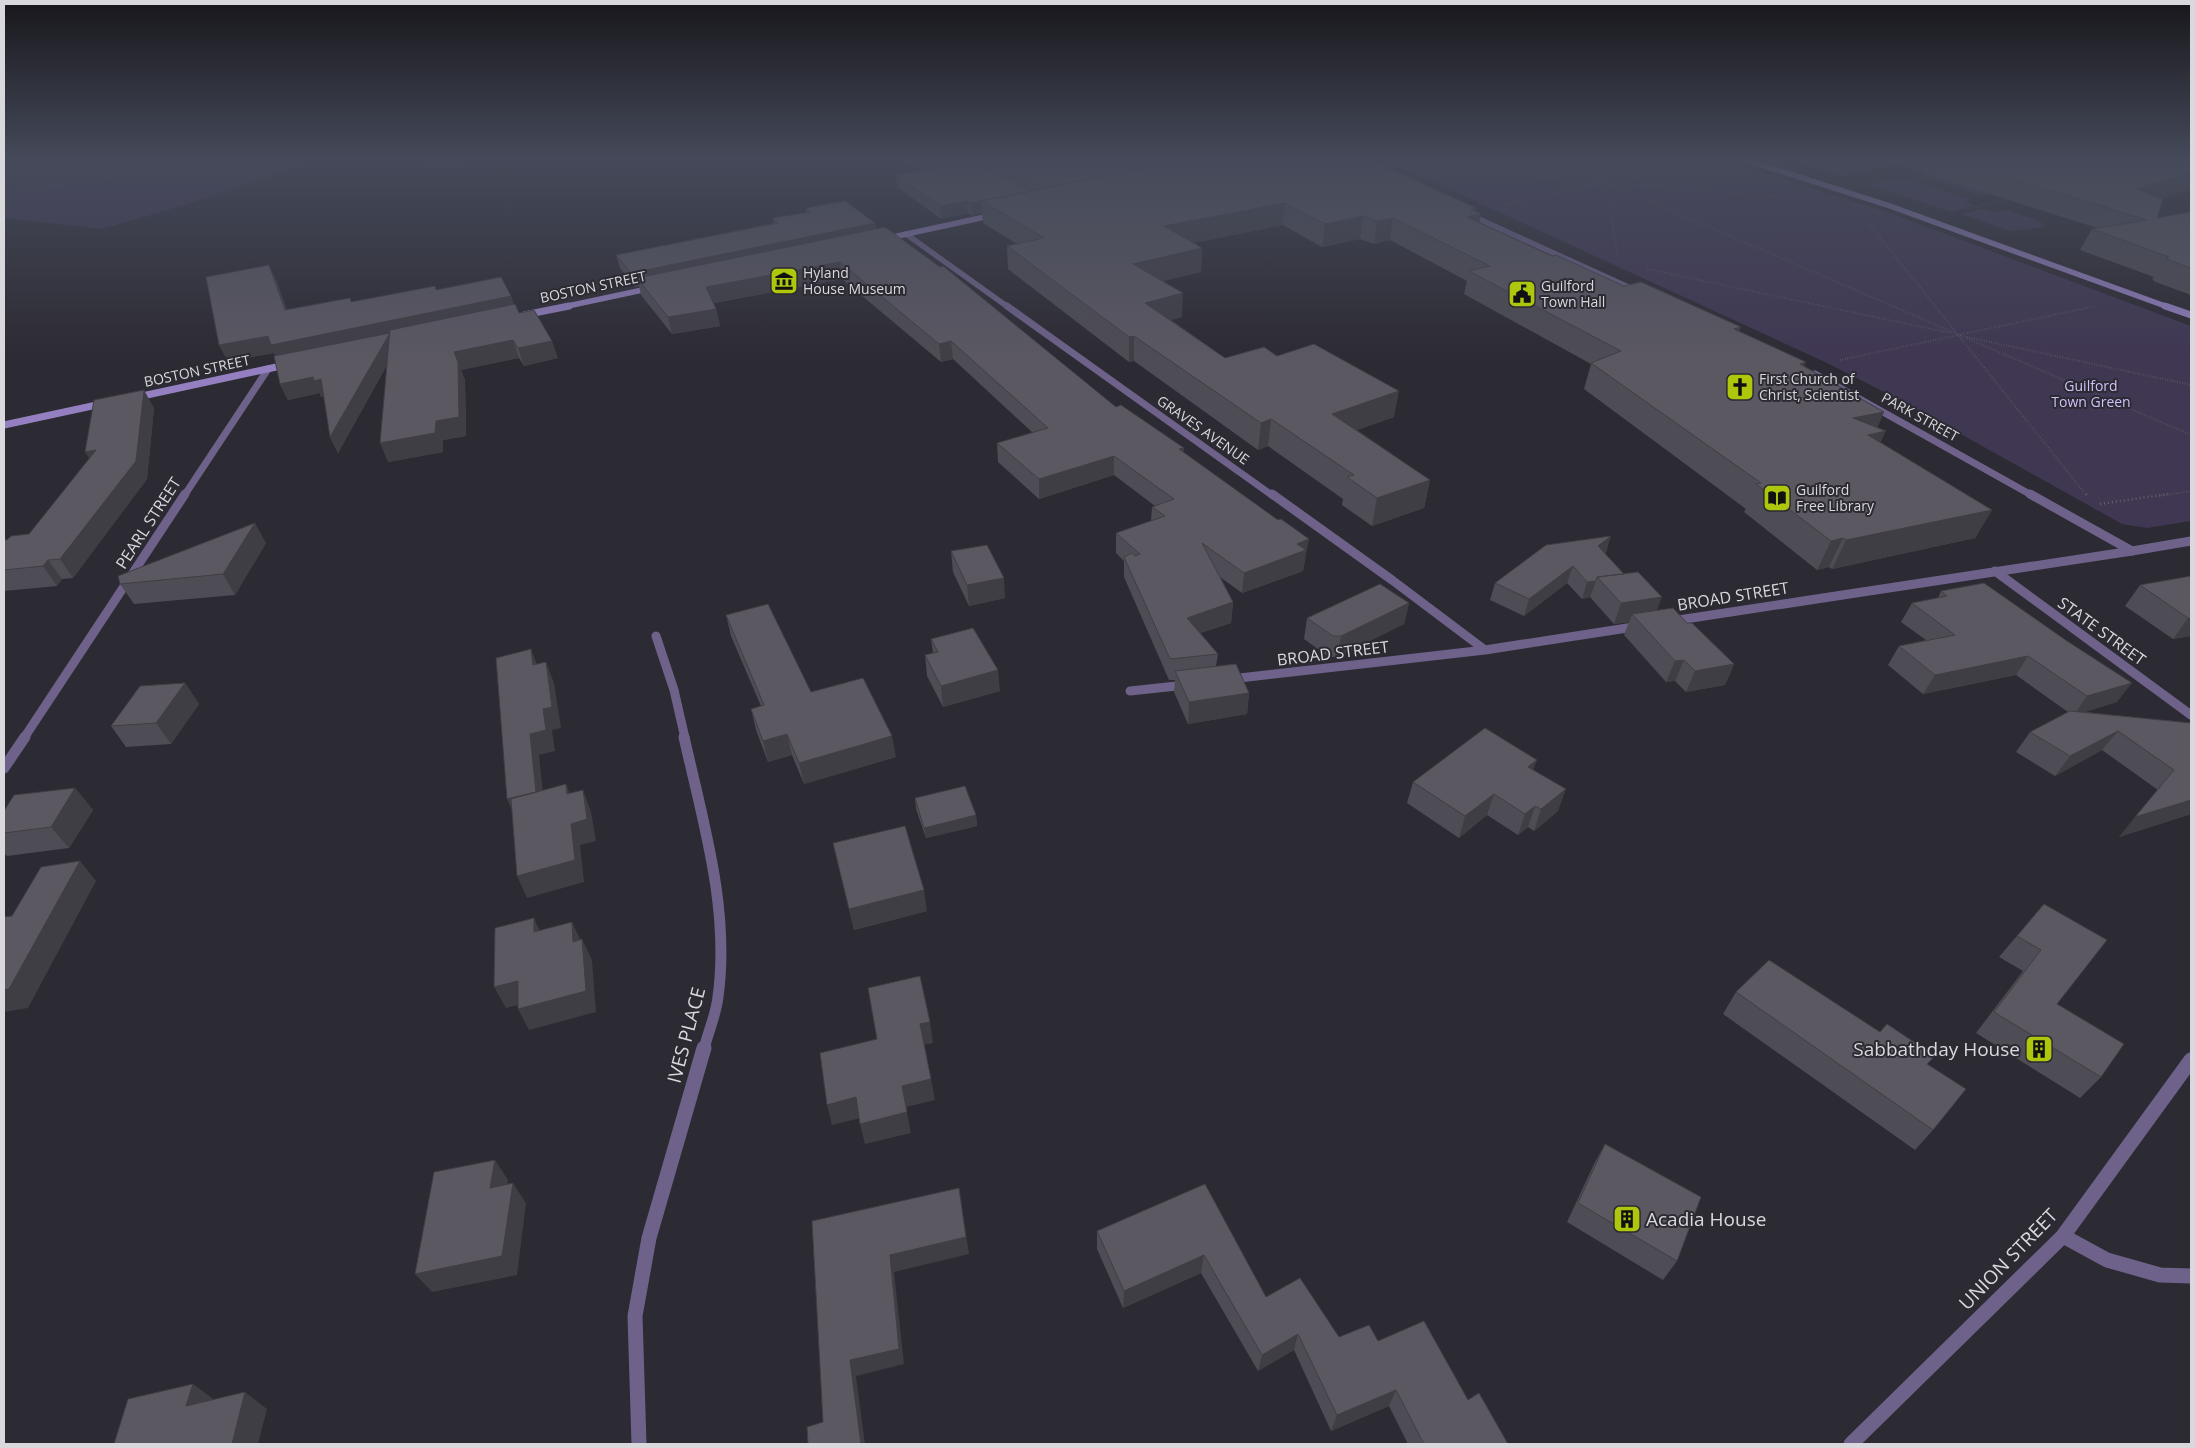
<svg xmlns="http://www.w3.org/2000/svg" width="2195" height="1448" font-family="'Open Sans',sans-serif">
  <rect width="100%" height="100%" fill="#2c2a32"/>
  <path fill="#403753" d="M4,159H318L188,204L102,229L4,218Z
    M361,159H477L455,165Z
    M1408,159H1720L1887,212L2191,326V521L2147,528L2122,524L1898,399L1827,363L1397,165V162Z
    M1960,165L1998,192L1983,196L1921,175Z
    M1892,179L1908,180L1971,199L1964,202L1975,205L1952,212L1869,185Z
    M1983,209L1996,213L2006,210L2037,220L2045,225L2041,228L2009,231L1961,214Z"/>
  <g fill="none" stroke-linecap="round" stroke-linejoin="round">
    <path stroke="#646269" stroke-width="2" stroke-dasharray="0.5 2" stroke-linecap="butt" d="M1552,159L2191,435
      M1602,159L1618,257
      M1399,165L1603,182
      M1399,165L1401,162L1413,159
      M1611,182L1720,160
      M1611,183L1780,197
      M4,193L233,159
      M1504,204L1603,183
      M1969,209L2007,199
      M1870,225L2087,496
      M1647,269L1951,333
      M1967,337L2191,385
      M1840,360L2096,306
      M2159,496L2191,491"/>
    <path stroke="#646269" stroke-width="2.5" stroke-dasharray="1 3" stroke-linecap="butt" d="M2086,494L2088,497
      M2100,504L2168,494"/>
    <path stroke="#6e628a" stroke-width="5.5" d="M906,234L1008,307"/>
    <path stroke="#6e628a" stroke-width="7" d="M1007,306L1273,496
      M184,496L268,369"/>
    <path stroke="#6e628a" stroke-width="9" d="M1272,494L1392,580L1485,650
      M1995,571L2191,715
      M1672,621L2132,551
      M656,636L674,690L685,738
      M1231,679L1485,650L1640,626
      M1130,691L1186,685
      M24,738L185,494"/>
    <path stroke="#6e628a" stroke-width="11" d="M684,737C703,822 730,909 718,997C716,1015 708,1032 704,1049
      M4,768L25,737"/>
    <path stroke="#6e628a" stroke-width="15" d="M2063,1236L2107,1260L2160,1275L2191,1276
      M639,1444L635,1316L649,1238L704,1048
      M1851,1444L2063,1236L2191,1060"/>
    <path stroke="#6e628a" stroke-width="5.5" d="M1468,214L1637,291"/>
    <path stroke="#6e628a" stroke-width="7" d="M1815,374L2033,496"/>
    <path stroke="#6e628a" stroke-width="9" d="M2030,494L2132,551L2191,541"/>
    <path stroke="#9480c0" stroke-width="5.5" d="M1743,159L1890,206L2168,307
      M884,239L994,215
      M563,307L652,288"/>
    <path stroke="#9480c0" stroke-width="7" d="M2165,306L2191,315
      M524,315L569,306
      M133,398L290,364
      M4,425L106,403"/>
  </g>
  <path fill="#4e4c54" d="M901,159H1372V160L1475,211L1479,223L1552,256L1624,286L1740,332L1804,366L1884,412L1877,428L1880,442L1992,510L1975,538L1832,569L1829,567L1817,570L1744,512L1746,509L1584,389L1591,364L1464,294L1467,281L1390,240L1374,244L1360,239L1322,247L1283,225L1193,243L1202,248L1201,272L1163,281L1182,317L1171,320L1225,358L1277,356L1394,417L1357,430L1430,480L1424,508L1372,526L1342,505L1343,499L1268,446L1258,450L1134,361L1129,362L1008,269L1007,246L1017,244L983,223L982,213L972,216L968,213L941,219L897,187L896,175L921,171Z
    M1790,159H2172L2191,164V189L2161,198L2157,218L2191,212V295L2153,281L2154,280L2152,279L2154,277L2080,250L2092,229L2097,228L1893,163L1845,176Z
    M806,208L875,223L876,229L1116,407L1184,448L1183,453L1306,560H1305L1303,571L1242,593L1220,577L1233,602L1231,623L1200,633L1218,654L1216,666L1249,693L1247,714L1188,724L1174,692L1175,680H1169L1124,577V561L1116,553V533L1151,521L1152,507L1155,506L1114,475L1039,499L998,462L997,443L1033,433L953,359L941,362L842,279L714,303L716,309L720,326L672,334L641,295L639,286L635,287L620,268L616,255L774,223L773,218L806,213Z
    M276,280L287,310L350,298L352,302L436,290L511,296L514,305L519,313L558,358L524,366L519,358L461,370L465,380L466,436L443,440V452L388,462L387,365L338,453L330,437L324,396L321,397L320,393L288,400L280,384L276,356L274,353L228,361L219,345Z
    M154,408L147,479L73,578L62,579L57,586L4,591V540L29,534Z
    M266,543L235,595L134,604L120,584Z
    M951,551L1005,598L969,606L953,572Z
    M1606,553L1605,554L1657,610L1687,623L1734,664L1725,685L1686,692L1675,681L1666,682L1624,635L1629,622L1614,624L1590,597L1582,599L1567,583L1524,616L1490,600L1495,583Z
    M2191,576V636L2173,639L2125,606L2140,585Z
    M1941,591L2117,702L2084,712L2191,723V814L2119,837L2158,790L2102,750L2055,776L2016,752L2030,732L2068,712L2016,675L1923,694L1888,665L1899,646L1926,640L1901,622L1912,603L1938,598Z
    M1409,603L1404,624L1337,657H1329L1304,639L1307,618Z
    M726,615L811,692L896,757L804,784L792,755L768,762L756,730L751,709L761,706L731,636Z
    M931,639L1000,691L943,707L927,676L925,655L933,653Z
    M185,683L199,704L171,744L126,747L111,726Z
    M1533,770L1558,811L1534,831L1528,827L1518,835L1487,815L1459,838L1407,803L1413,782Z
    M75,788L93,810L69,848L7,856L4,853V811Z
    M915,798L976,815L977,826L926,838L916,809Z
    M833,843L927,911L854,930Z
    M2044,904L2057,1004L2101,1077L2080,1098L1976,1033L2023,971L1999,957Z
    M1736,992L1880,1032L1928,1064L1933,1130L1915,1150L1723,1014Z
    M1605,1144L1677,1261L1663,1280L1567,1222L1594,1164Z
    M1205,1184L1266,1297L1339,1337L1378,1341L1468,1400L1508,1444H1408L1389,1406L1331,1431L1294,1350L1258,1371L1201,1273L1123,1308L1097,1249V1231Z"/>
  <path fill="#403e45" d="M1851,159H1895L1893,163L1845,176Z
    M2191,173V189L2124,209L2135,189Z
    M967,201L968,213L941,219L940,206Z
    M982,201V213L972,216L971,203Z
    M1285,203L1283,225L1163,249L1164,226Z
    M1476,208L1475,215L1481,214L1477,236L1467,217L1471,209Z
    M1363,216L1360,239L1322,247L1325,224Z
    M1393,218L1390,240L1374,244L1377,221Z
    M875,223L877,236L637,278L639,286L635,287L631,273Z
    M1202,248L1201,272L1133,288V264Z
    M840,262L842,279L710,304L706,287Z
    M269,265L276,280L293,326L285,310Z
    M1183,293L1182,317L1145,327V303Z
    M511,296L516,312L396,348L338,453L330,437L386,339L279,362L274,353L228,361L219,345Z
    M716,309L720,326L672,334L668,317Z
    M1741,327L1732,353L1734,329Z
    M1134,336V361L1129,362V337Z
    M513,340L519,358L461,370L465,380L466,436L443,440V452L388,462L380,443L436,421L454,352Z
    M552,341L558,358L524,366L518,348Z
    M951,341L953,359L941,362L939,344Z
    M1806,362L1795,388L1800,364Z
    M313,377L321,379L328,395L321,397L320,393L288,400L280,384Z
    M144,390L154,408L147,479L73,578L60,559Z
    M1399,391L1394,417L1328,440L1332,414Z
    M1884,412L1874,434L1886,431L1873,458L1853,418Z
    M1271,419L1268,446L1258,450L1261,423Z
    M1184,448L1183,467L1179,449Z
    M96,450L97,471L85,452Z
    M1114,456V475L1039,499V479Z
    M1430,480L1424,508L1372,526L1377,498Z
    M1992,510L1975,538L1832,569L1846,540Z
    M255,523L266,543L235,595L223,574Z
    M1611,536L1606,553L1592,563L1598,546Z
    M1843,538L1829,567L1817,570L1831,541Z
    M1309,539L1303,571L1242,593L1244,573L1297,544Z
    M48,560L62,579L57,586L43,566Z
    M1573,566L1567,583L1524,616L1529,599Z
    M1004,578L1005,598L969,606L967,585Z
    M1596,581L1590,597L1582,599L1587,582Z
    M1662,597L1654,618L1632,614L1629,622L1614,624L1621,603Z
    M1233,602L1231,623L1185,638L1187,618Z
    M1409,603L1404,624L1337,657L1341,636Z
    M2188,618H2191V636L2173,639Z
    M531,649L539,670L533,665Z
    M2028,656L2016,675L1923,694L1935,675Z
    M1684,660L1675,681L1666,682L1675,661Z
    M546,662L554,683L561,728L552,730L555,751L539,755L545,813L517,821L507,799L530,734L543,709Z
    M1734,664L1725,685L1686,692L1695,671Z
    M998,670L1000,691L943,707L941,686Z
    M185,683L199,704L171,744L156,723Z
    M2132,683L2117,702L2073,716L2087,696Z
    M1249,693L1247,714L1188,724L1189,702Z
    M2118,731L2102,750L2055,776L2070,756Z
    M787,734L792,755L768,762L763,741Z
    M892,736L896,757L804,784L799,763Z
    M1537,760L1529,781L1528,767Z
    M566,784L575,806L567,794Z
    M75,788L93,810L69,848L51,827Z
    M1566,789L1558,811L1534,831L1541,809Z
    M583,790L591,812L596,841L580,845L584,882L527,898L517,876L571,824Z
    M1494,794L1487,815L1459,838L1465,816Z
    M2191,800V814L2119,837L2135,817Z
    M1535,806L1528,827L1518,835L1525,814Z
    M976,815L977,826L926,838L924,828Z
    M80,861L96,881L28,1008L4,1012V990Z
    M924,890L927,911L854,930L849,909Z
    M534,918L544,940L534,932Z
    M572,922L582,943L573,942Z
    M582,939L592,960L596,1012L529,1030L518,1009Z
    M518,981L529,1002L506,1008L494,987Z
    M930,1022L933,1043L923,1045L920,1024Z
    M931,1079L935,1100L906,1107L911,1133L865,1144L860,1124L902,1086Z
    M856,1097L861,1118L832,1125L827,1105Z
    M495,1160L508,1180L504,1208L490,1188Z
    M513,1183L526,1203L517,1275L432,1292L415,1274Z
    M959,1188L969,1254L894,1272L904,1364L856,1376L865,1444H861L850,1360L890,1255Z
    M1204,1255L1201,1273L1123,1308L1124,1291Z
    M1298,1334L1294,1350L1258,1371L1262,1355Z
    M193,1384L216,1401L186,1406Z
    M1396,1390L1389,1406L1331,1431L1337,1415Z
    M245,1392L267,1409L258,1444H232Z"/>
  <path fill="#5b5862" stroke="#403e45" d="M920,159H968L1031,191L971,203L967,201L940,206L896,175L936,168Z
    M988,159H1193L1162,164L1046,188Z
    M1195,159H1369L1476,208L1471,209L1481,214L1467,217L1552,256L1556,255L1624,286L1641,282L1741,327L1734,329L1806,362L1800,364L1884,412L1853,418L1886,431L1868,435L1992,510L1846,540L1843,538L1831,541L1756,484L1761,483L1591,363L1621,351L1469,271L1490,266L1393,218L1377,221L1363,216L1325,224L1285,203L1164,226L1202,248L1133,264L1183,293L1145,303L1225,358L1264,347L1277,356L1314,344L1399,391L1332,414L1430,480L1377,498L1347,477L1354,475L1271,419L1261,423L1134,336L1129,337L1007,246L1044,238L982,201L1165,164Z
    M1950,159H2172L2191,164V173L2135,189L2163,199L2157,218L2191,212V268L2166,259H2168L2165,258L2169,257L2092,229L2147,220Z
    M845,201L875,223L631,273L616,255L778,223L773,218L811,212L806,208Z
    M885,227L940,267L943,266L1116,407L1121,405L1184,448L1179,449L1278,520L1281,519L1309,539L1297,544L1306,550L1244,573L1202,543L1233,602L1187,618L1218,654L1170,659L1124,557L1132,553L1135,556L1140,554L1116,533L1165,516L1152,507L1174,499L1114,456L1039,479L997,443L1048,428L951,341L939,344L840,262L706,287L716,309L668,317L637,278Z
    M269,265L285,310L350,298L351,302L435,286L436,290L501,277L511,296L271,345L268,336L219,345L206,277Z
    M515,304L519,313L534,310L552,341L518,348L513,340L454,352L458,362L459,417L436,421L435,433L380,443L390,330Z
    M390,333L330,437L321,379L314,381L313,377L280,384L274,356Z
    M144,390L136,461L60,559L48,560L43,566L4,570V540H7L11,536L29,534L96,450L85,452L94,400Z
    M255,523L223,574L120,584L118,576Z
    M1611,536L1598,546L1624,574L1597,577L1596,581L1587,582L1573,566L1529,599L1495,583L1546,545Z
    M987,545L1004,578L967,585L951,551Z
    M1638,572L1662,597L1621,603L1597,577Z
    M2191,576V618H2188L2140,585Z
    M1984,583L2067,641L2132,683L2087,696L2028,656L1935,675L1899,646L1955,635L1912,603L1947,596L1941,591Z
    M1380,584L1409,603L1341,636H1333L1307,618Z
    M768,604L811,692L863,678L892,736L799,763L787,734L763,741L751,709L764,705L726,615Z
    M1673,608L1687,623H1692L1734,664L1695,671L1684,660L1675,661L1632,614Z
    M973,628L998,670L941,686L925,655L938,652L931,639Z
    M531,649L533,665L546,662L552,707L543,709L546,730L530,734L536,792L507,799L496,658Z
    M1236,664L1249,693L1189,702L1175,671Z
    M185,683L156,723L111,726L140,686Z
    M2070,711L2191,723V800L2135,817L2174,770L2118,731L2070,756L2030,732Z
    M1485,728L1537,760L1528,767L1566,789L1541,809L1535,806L1525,814L1494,794L1465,816L1413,782Z
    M566,784L567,794L583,790L587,819L571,824L575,860L517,876L511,799Z
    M965,786L976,815L924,828L915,798Z
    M75,788L51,827L4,833V811L14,795Z
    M905,826L924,890L849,909L833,843Z
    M80,861L9,989L4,990V917L12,916L41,867Z
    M2044,904L2107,940L2057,1004L2124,1044L2101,1077L1994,1012L2041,950L2017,936Z
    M534,918V932L572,922L573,942L582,939L586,991L518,1009V981L494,987L495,928Z
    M1769,960L1880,1032L1887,1024L1935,1056L1927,1064L1966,1089L1933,1130L1736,992Z
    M920,976L930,1022L920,1024L931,1079L902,1086L907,1112L860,1124L856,1097L827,1105L820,1053L877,1039L868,988Z
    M1605,1144L1701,1197L1677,1261L1578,1203Z
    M495,1160L490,1188L513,1183L502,1256L415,1274L434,1172Z
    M1205,1184L1266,1297L1300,1278L1339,1337L1369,1325L1378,1341L1424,1321L1468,1400L1479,1393L1508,1444H1424L1396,1390L1337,1415L1298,1334L1262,1355L1204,1255L1124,1291L1097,1231Z
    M959,1188L966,1237L890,1255L899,1349L850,1360L861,1444H808L807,1427L823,1422L812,1221Z
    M193,1384L186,1406L245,1392L232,1444H114L128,1399Z"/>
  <linearGradient id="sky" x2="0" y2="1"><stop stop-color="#18171c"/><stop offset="0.44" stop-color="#454a5a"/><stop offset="1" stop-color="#454a5a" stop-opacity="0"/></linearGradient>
  <rect width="2195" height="362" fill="url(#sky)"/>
  <defs>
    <symbol id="museum-square" viewBox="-11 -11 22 22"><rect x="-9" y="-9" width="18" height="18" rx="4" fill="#aec60c" stroke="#2c2a32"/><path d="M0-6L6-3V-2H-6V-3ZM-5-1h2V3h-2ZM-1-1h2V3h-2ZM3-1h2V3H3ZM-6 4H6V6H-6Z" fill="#111"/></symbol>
    <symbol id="civic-square" viewBox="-11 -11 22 22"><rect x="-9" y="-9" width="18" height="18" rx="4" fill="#aec60c" stroke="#2c2a32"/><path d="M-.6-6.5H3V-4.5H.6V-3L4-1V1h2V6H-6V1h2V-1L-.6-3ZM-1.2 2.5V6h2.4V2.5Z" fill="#111"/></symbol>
    <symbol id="church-square" viewBox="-11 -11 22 22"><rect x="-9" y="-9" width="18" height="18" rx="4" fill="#aec60c" stroke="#2c2a32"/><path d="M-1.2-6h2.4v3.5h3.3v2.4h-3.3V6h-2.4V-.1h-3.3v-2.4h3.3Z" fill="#111"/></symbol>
    <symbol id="library-square" viewBox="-11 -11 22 22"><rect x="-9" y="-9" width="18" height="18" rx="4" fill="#aec60c" stroke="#2c2a32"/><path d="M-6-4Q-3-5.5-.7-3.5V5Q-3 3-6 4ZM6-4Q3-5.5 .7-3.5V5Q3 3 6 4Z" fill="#111"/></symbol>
    <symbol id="building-square" viewBox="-11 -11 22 22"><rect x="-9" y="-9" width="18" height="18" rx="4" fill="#aec60c" stroke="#2c2a32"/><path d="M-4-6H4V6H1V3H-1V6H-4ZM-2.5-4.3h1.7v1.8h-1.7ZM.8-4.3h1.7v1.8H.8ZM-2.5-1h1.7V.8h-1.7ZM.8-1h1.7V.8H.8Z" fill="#111"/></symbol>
  </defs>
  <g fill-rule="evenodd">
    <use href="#museum-square" x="768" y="265" width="32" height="32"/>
    <use href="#civic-square" x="1506" y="278" width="32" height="32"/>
    <use href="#church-square" x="1724" y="371" width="32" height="32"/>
    <use href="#library-square" x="1761" y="482" width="32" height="32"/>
    <use href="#building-square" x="2023" y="1033" width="32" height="32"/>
    <use href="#building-square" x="1611" y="1203" width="32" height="32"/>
  </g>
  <g text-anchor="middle" stroke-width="4" stroke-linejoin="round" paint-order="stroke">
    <g font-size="14" fill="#d9d8dd" stroke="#2c2a32" text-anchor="start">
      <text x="803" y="278">Hyland<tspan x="803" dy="16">House Museum</tspan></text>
      <text x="1541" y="291">Guilford<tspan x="1541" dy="16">Town Hall</tspan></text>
      <text x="1759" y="384">First Church of<tspan x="1759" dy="16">Christ, Scientist</tspan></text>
      <text x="1796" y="495">Guilford<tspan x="1796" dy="16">Free Library</tspan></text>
    </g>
    <g font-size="14" fill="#d9d8dd" stroke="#2c2a32">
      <text transform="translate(593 287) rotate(-12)" y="5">BOSTON STREET</text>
      <text transform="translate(197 371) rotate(-12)" y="5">BOSTON STREET</text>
      <text transform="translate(1920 417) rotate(29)" y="5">PARK STREET</text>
      <text transform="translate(1203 430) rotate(35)" y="5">GRAVES AVENUE</text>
    </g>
    <g font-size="14" fill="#d2bffd" stroke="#2c2a32">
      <text x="2091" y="391">Guilford<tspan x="2091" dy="16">Town Green</tspan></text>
    </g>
    <g font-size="16" fill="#d9d8dd" stroke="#2c2a32">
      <text transform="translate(148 523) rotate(-57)" y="6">PEARL STREET</text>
      <text transform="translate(1733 596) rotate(-9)" y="6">BROAD STREET</text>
      <text transform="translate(2102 631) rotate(36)" y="6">STATE STREET</text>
      <text transform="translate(1333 653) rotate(-7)" y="6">BROAD STREET</text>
    </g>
    <g font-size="19" fill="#d9d8dd" stroke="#2c2a32">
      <text transform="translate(686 1035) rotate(-75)" y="7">IVES PLACE</text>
      <text transform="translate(2008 1259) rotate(-46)" y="7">UNION STREET</text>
    </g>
    <g font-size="19" fill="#d9d8dd" stroke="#2c2a32" text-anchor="end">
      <text x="2020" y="1056">Sabbathday House</text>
      <text x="1646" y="1226" text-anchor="start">Acadia House</text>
    </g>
  </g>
  <rect width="2195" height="1448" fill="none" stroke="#d9d8dd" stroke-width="10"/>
</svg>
